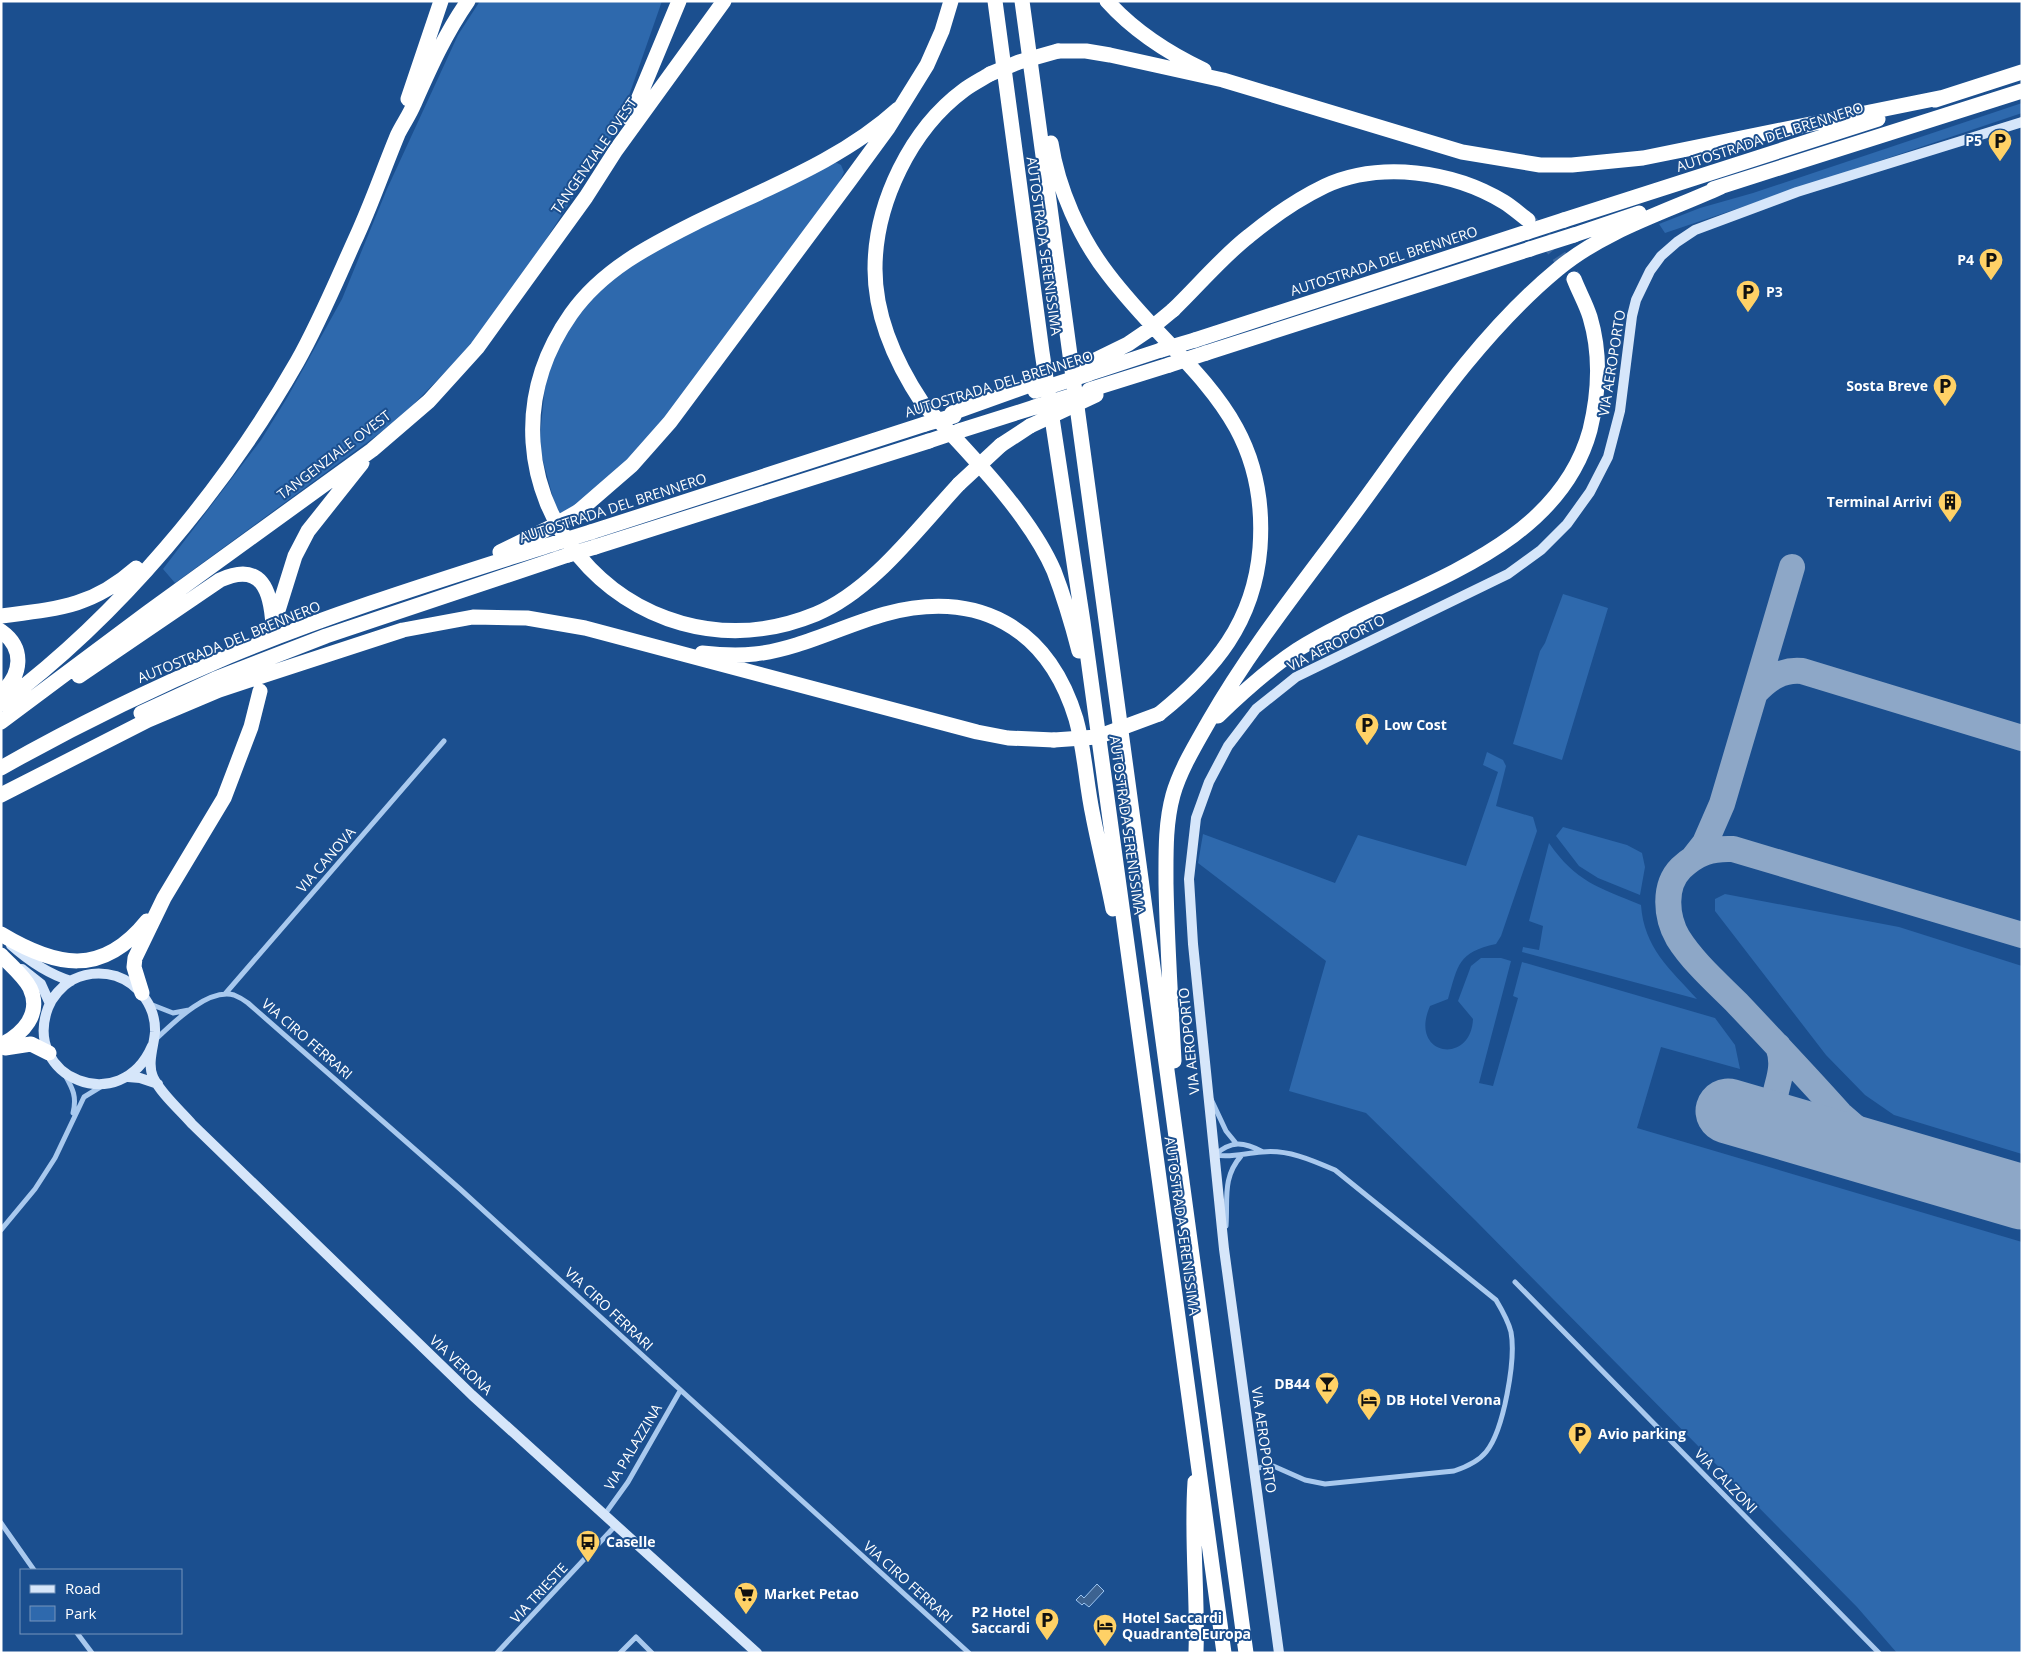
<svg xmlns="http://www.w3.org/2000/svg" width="2023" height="1654" font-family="'Open Sans',sans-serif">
  <rect width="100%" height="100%" fill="#1b4f8f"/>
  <path fill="#2e69ad" d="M480,1H662L618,127L513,291L472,345L399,419L175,583L163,569L261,440L287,398L342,299L387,189L458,35Z
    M2022,103V113L1665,233L1659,224L1700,208L1753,193Z
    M835,162L841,165L844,172L839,183L669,417L597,491L558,516L539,446L546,376L564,334L603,285L645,255Z
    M1563,594L1608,608L1562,760L1513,744L1540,651L1545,643Z
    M1487,752L1503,760L1506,766L1496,806L1533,817L1537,831L1501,936L1496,944C1458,952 1458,965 1448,999L1430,1006C1408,1056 1471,1066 1473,1019L1458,1001L1471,966L1481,958H1501L1511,961L1479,1083L1493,1086L1518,998L1513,996L1522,962L1715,1018L1735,1045L1740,1069L1661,1047L1637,1128L2022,1242V1653H1897L1857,1607L1475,1220L1366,1113L1289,1091L1326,961L1198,863L1203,834L1335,883L1358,835L1466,866L1498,772L1483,765Z
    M1563,827L1627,845L1642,853L1645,867L1640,895L1598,878L1579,866L1556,836Z
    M1549,843C1576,882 1598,887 1641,905C1644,948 1670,969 1697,999L1522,952L1523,947L1539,950L1543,926L1529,921Z
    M1725,894L1899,927L2022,966V1154L1894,1115L1865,1095L1826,1055L1715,911V899Z"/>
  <path fill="#3c6290" stroke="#9cc4f0" d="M1097,1584L1104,1591L1089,1607L1084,1603L1082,1605L1076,1600L1081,1595L1084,1598Z"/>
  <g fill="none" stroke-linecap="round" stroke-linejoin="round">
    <path stroke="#8da7c7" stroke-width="26" d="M1755,693C1768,679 1782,669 1802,671L2022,738
      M1694,857L1705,843L1722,804L1792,567
      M1778,1046C1792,1082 1754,1103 1792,1129
      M1908,1163L1863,1134L1840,1114C1806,1076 1772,1040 1737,1003C1717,983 1693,962 1678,938C1666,917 1663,886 1681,868C1697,853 1711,848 1733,849L2022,935"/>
    <path stroke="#8da7c7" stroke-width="65" d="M1728,1111L2022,1197"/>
    <path stroke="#3d69a0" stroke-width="15" stroke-dasharray="15 8" stroke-linecap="butt" d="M1529,221L1557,253L1574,279"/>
    <path stroke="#a9c9ee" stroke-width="5" d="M225,994L444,741
      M150,1004L173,1013L189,1010
      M154,1041C172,1024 207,988 234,995C239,997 244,1000 248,1003L460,1189L969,1653
      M65,1075C73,1089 77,1097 73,1113
      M1211,1099L1226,1131L1235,1142
      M1215,1155C1232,1158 1245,1153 1262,1152C1287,1149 1312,1160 1335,1170L1496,1300C1502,1310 1508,1320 1511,1332C1516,1359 1504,1430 1486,1452C1478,1462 1466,1467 1454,1471L1325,1484L1305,1480L1271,1465L1254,1469
      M1215,1155C1231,1140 1244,1142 1263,1152
      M1226,1226C1228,1199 1222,1178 1241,1156
      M1,1230L35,1189L55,1158L84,1097L102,1086
      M1515,1282L1879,1653
      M605,1514L628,1482L680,1391
      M1,1523L34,1570
      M77,1633L92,1653
      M497,1653L616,1525
      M620,1653L636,1637L652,1653"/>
    <path stroke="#d6e6fa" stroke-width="10" d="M11,945C29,961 48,974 71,981
      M22,969L41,984L50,1004
      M152,1046C121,1118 22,1078 48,1008C52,997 62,986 72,980C86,973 102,972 116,976C140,984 156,1008 155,1032C154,1046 147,1063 153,1077C161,1094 180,1110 192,1124L472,1395L757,1653
      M128,1077L140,1078L158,1084
      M1279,1653L1224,1249L1193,944L1189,879L1196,818L1209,782L1228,746L1256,709L1296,677L1508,574L1541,550L1567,524L1590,492L1608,457L1620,411L1632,316L1636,300L1650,271L1661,256L1677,242L1695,230L1797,192L2022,122"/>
    <path stroke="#fff" stroke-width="15" d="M995,1L1042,352L1083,622L1224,1653
      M1022,1L1246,1653
      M1107,1C1134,31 1168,53 1204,70
      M1058,51H1086L1110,55L1223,80L1462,152L1540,165H1572L1643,158L1944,97
      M990,74C982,79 972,84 964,90C911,129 875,203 875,269C875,317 897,365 923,404C966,450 1029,513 1054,571C1064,597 1072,624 1079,651
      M408,99L441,1
      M1935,100L2022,72
      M898,109C841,161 764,189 695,223C649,246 602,270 571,314C453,482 628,691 816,614C872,591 918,528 959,484
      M630,119L679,1
      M1051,143C1058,189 1080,238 1108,274C1180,369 1270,411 1260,548C1254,622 1215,669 1159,714
      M1713,189L2022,91
      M1564,220L1878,119
      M1574,235L1639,213
      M1173,310C1198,286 1222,257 1249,236C1272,217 1298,199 1325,186C1380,161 1453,171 1504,202C1512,207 1520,214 1528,220
      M1195,340L1527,232
      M1206,353L1530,249
      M1085,365L1128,344L1150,329
      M1088,374L1161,350
      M1089,390L1169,365
      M952,413L1033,384
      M959,431L1035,407
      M1001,445L1030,426
      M579,511L632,465L670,422L850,180L888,128L927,65L942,31L951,1
      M591,532L925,424
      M595,547L929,441
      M500,552L551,527
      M1,616C57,609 92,607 136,568
      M275,620L295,556L308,531L362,463
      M1,631C25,648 22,675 1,693
      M702,653C720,655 737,656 755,654C800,649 842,626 885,614C978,589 1048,627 1076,719C1085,751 1086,784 1093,816C1099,847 1107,878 1113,909
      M79,676L220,580C262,561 271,591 273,626
      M1,704C119,616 224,490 297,362C319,323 336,282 354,242C371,206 383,170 398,134C403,124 410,114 414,104C430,68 445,34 468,1
      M141,713L215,679L326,636L568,555
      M1218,716C1243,692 1268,669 1297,650C1396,587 1555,558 1590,430C1599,393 1601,354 1590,317C1586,304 1579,292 1574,279
      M1,722L147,613L372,450L429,401L477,348L586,197L616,150L724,1
      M1,768C75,726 151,689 229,656C338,611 450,577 562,541
      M1,795L148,720L219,690L403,630L473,617L527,618L585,628L977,732L1008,738L1054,740
      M1,934C56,967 102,977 147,921
      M1,955C10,965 24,976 30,988C42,1014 23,1034 1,1045
      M142,993L134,967L135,958L164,898L224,798L251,727L260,691
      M5,1048L31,1044L49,1053
      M1174,1061C1171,1002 1167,943 1166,884C1166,855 1165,824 1173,795C1180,770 1196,744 1209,721C1248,653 1296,592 1343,529C1409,441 1472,340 1558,269C1605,230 1666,212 1721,187
      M1195,1482C1191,1539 1198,1596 1196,1652"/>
    <path stroke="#fff" stroke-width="15" d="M990,74L1019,62L1058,51
      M1527,232L1564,220
      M1530,249L1574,235
      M1150,329L1173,310
      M1161,350L1195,340
      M1169,365L1206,353
      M1035,391L1088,374
      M1035,407L1074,395
      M925,424L954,416
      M1030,426L1096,395
      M929,441L959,431
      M959,484L1001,445
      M551,527L579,511
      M562,541L591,532
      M568,555L595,547
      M1054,740L1097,737L1159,714"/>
  </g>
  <defs>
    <symbol id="parking-pin" viewBox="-11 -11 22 30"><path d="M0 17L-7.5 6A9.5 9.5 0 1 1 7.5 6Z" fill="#ffd166" stroke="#1b4f8f"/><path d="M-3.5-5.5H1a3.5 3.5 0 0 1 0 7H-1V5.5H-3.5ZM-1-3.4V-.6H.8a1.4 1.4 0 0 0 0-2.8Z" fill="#111"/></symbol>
    <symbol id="building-pin" viewBox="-11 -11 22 30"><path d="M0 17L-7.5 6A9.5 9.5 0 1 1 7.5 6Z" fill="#ffd166" stroke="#1b4f8f"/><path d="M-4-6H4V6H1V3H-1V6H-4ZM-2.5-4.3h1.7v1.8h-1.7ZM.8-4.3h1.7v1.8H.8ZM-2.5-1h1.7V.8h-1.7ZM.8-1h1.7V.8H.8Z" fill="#111"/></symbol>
    <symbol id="bar-pin" viewBox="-11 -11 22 30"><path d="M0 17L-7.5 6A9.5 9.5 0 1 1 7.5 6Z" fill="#ffd166" stroke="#1b4f8f"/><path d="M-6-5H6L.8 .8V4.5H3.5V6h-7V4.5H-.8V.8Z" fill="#111"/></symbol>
    <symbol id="hotel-pin" viewBox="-11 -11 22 30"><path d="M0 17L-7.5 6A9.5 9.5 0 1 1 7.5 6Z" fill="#ffd166" stroke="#1b4f8f"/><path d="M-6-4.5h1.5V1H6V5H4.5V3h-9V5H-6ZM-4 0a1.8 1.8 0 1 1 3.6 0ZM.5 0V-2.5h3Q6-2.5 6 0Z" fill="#111"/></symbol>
    <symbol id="bus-pin" viewBox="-11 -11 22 30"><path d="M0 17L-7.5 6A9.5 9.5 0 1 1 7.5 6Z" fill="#ffd166" stroke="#1b4f8f"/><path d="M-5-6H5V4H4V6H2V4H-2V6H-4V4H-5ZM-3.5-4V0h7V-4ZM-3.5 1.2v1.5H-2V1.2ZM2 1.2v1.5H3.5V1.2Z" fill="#111"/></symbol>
    <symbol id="supermarket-pin" viewBox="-11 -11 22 30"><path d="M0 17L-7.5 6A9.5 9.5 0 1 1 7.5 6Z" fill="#ffd166" stroke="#1b4f8f"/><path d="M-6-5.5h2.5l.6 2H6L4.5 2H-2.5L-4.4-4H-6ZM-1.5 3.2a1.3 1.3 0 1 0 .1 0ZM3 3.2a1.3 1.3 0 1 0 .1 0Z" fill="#111"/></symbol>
  </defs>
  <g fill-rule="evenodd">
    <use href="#parking-pin" x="1986" y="127" width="28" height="38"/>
    <use href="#parking-pin" x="1977" y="246" width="28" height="38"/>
    <use href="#parking-pin" x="1734" y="278" width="28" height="38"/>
    <use href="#parking-pin" x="1931" y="372" width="28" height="38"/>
    <use href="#building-pin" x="1936" y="488" width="28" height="38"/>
    <use href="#parking-pin" x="1353" y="711" width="28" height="38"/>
    <use href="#bar-pin" x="1313" y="1370" width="28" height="38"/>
    <use href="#hotel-pin" x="1355" y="1386" width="28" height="38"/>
    <use href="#parking-pin" x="1566" y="1420" width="28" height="38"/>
    <use href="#bus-pin" x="574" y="1528" width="28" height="38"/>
    <use href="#supermarket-pin" x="732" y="1580" width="28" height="38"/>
    <use href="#parking-pin" x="1033" y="1606" width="28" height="38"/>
    <use href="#hotel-pin" x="1091" y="1612" width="28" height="38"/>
  </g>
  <g text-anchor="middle" stroke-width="4" stroke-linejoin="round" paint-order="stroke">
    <g font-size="14" fill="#fff" stroke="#1b4f8f">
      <text transform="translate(1770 137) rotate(-18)" y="5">AUTOSTRADA DEL BRENNERO</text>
      <text transform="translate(594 156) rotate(-55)" y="5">TANGENZIALE OVEST</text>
      <text transform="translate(1044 246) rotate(82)" y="5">AUTOSTRADA SERENISSIMA</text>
      <text transform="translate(1384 261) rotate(-18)" y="5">AUTOSTRADA DEL BRENNERO</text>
      <text transform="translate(1612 363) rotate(-81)" y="5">VIA AEROPORTO</text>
      <text transform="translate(999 384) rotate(-17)" y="5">AUTOSTRADA DEL BRENNERO</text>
      <text transform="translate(334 455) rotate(-37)" y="5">TANGENZIALE OVEST</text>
      <text transform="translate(613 508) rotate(-18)" y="5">AUTOSTRADA DEL BRENNERO</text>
      <text transform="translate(229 642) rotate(-22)" y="5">AUTOSTRADA DEL BRENNERO</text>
      <text transform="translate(1336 643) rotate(-27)" y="5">VIA AEROPORTO</text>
      <text transform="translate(1127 825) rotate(82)" y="5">AUTOSTRADA SERENISSIMA</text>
      <text transform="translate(326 860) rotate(-49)" y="5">VIA CANOVA</text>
      <text transform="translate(307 1039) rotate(41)" y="5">VIA CIRO FERRARI</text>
      <text transform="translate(1189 1041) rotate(-96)" y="5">VIA AEROPORTO</text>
      <text transform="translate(1182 1226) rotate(82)" y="5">AUTOSTRADA SERENISSIMA</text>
      <text transform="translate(609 1309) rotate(43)" y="5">VIA CIRO FERRARI</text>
      <text transform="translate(461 1365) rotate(43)" y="5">VIA VERONA</text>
      <text transform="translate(1264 1440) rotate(82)" y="5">VIA AEROPORTO</text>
      <text transform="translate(633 1447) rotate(-59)" y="5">VIA PALAZZINA</text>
      <text transform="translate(1726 1481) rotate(46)" y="5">VIA CALZONI</text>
      <text transform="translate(908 1582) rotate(42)" y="5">VIA CIRO FERRARI</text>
      <text transform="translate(539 1593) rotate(-47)" y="5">VIA TRIESTE</text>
    </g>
    <g font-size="14" font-weight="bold" fill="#fff" stroke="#1b4f8f" text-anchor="start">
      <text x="1982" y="146" text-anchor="end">P5</text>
      <text x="1974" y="265" text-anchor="end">P4</text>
      <text x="1766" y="297">P3</text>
      <text x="1928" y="391" text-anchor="end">Sosta Breve</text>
      <text x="1932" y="507" text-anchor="end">Terminal Arrivi</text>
      <text x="1384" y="730">Low Cost</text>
      <text x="1310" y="1389" text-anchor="end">DB44</text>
      <text x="1386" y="1405">DB Hotel Verona</text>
      <text x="1598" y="1439">Avio parking</text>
      <text x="606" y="1547">Caselle</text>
      <text x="764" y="1599">Market Petao</text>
      <text x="1030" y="1617" text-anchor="end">P2 Hotel<tspan x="1030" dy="16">Saccardi</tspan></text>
      <text x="1122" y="1623">Hotel Saccardi<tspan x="1122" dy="16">Quadrante Europa</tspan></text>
    </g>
  </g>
  <rect width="2023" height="1654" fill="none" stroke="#ffffff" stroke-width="5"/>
  <rect x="20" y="1569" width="162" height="65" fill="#1b4f8f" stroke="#7695bc"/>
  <rect x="30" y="1585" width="25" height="8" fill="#d6e6fa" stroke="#7695bc"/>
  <text x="65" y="1594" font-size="15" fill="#ffffff">Road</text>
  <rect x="30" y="1606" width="25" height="15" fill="#2e69ad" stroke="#7695bc"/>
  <text x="65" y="1619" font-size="15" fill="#ffffff">Park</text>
</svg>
